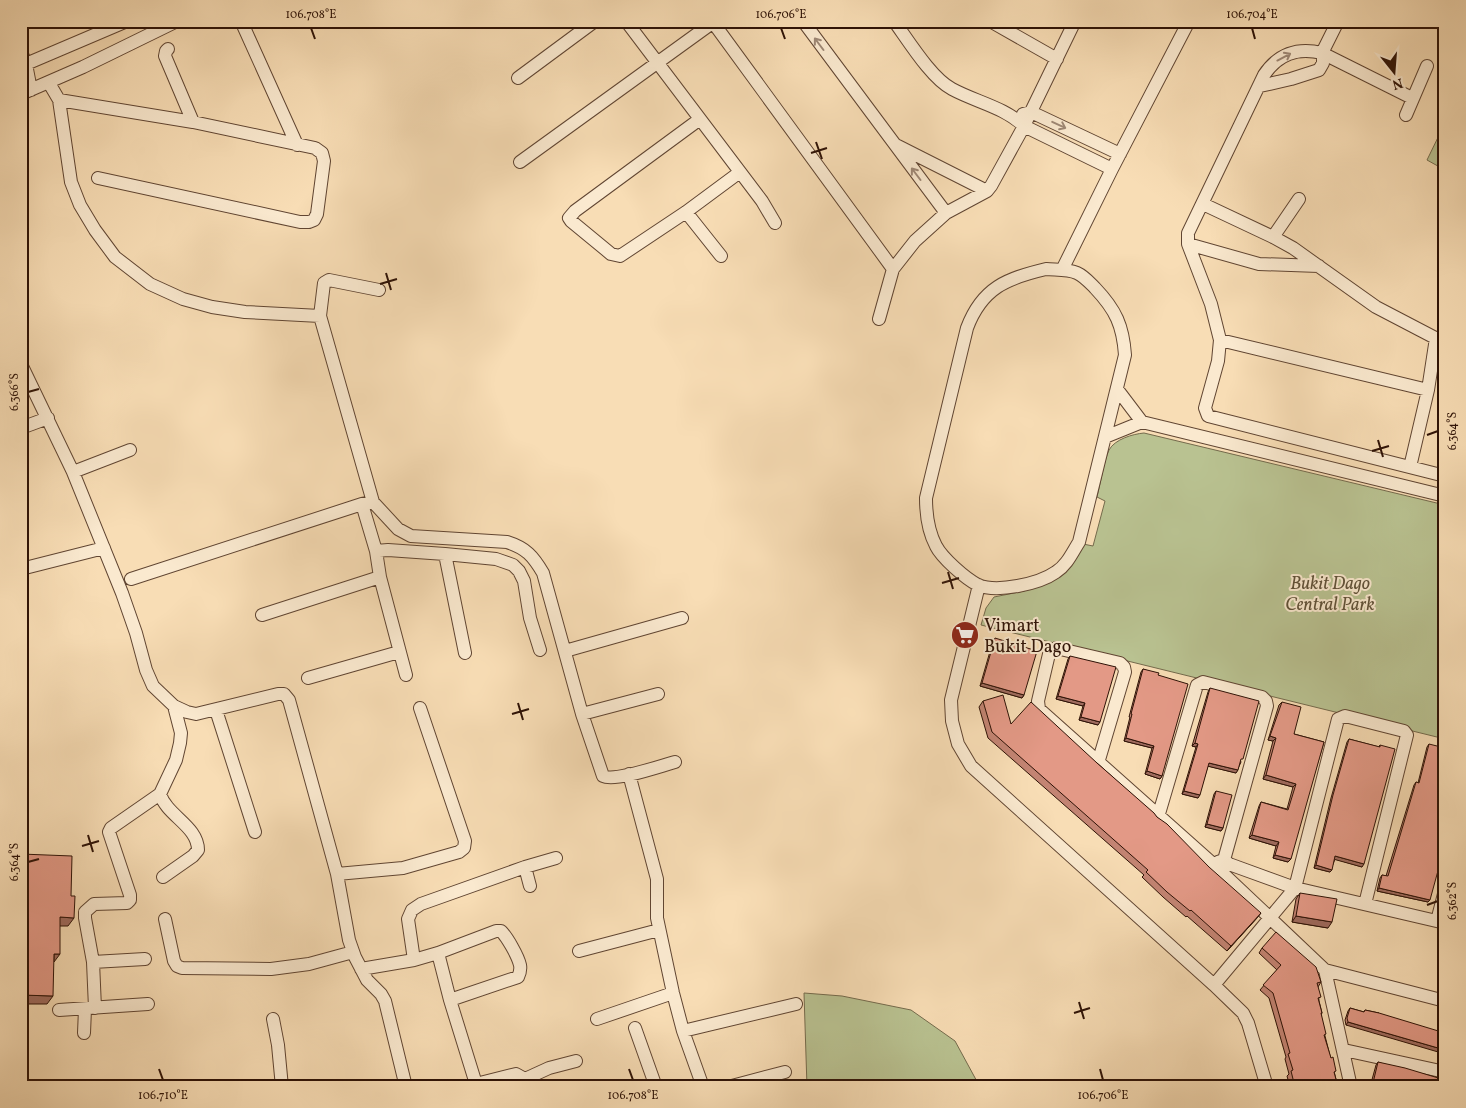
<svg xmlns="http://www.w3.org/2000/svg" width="1466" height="1108" font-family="Vollkorn,serif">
  <rect width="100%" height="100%" fill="#f8ddb5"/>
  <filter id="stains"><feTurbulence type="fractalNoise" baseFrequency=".004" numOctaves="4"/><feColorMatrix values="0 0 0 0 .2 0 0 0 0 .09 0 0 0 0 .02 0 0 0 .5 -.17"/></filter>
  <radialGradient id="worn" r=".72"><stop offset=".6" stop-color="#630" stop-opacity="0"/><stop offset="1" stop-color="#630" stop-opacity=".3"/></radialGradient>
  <path fill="#b9c291" stroke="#746a4c" d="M1445,123V170L1427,160Z
    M1144,433L1445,505V739L981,625L986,608L994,597L1024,591L1044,584L1083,544L1093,546L1105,501L1097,497C1100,485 1104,461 1109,450C1115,439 1133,434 1144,433Z
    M804,993L842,996L911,1010L955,1041L980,1087H807Z"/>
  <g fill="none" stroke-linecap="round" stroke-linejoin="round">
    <defs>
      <path id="minor" d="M626,21L762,201L775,223
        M712,21L893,269
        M803,21L946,213
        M894,21C908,40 931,78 952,89C976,102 1004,107 1024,126L1112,169
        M990,21L1057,59
        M242,23L297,145
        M168,49L166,51L165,56L193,122
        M21,52L26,64L31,90
        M1322,53L1338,21
        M26,64L127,21
        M518,78L595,21
        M49,83L59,100L71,182L80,205L95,230L115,257L150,284L183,299L212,307L245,312L320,316
        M1260,86L1291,79L1319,70L1323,63V55
        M21,94L83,67L177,21
        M1412,98L1322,53C1297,47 1278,54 1264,75L1188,233V244L1211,304L1220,340L1218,361L1205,408L1208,416L1445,476
        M59,100L193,122L315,148L322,153L324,161L317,214L314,220L309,222H300L98,178
        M1023,114L1031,112L1120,154
        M1406,115L1427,66
        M700,119L575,211L569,218L571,221L611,254L620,256L686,212L740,172
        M896,145L987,191
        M520,162L715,21
        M1203,204L1273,237L1293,248L1376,307L1445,343
        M686,212L721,256
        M1273,237L1299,199
        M1188,244L1259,264L1319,266
        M1046,269C1055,270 1068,269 1077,273C1084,276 1090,283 1095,288C1116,310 1123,326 1125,355L1079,542C1072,553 1067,565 1056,572C1039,584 997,593 978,585C966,579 942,558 936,546C928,531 926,514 926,498L967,328C982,288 1007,278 1046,269Z
        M1062,270L1112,169L1189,21
        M379,290L329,280L324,283L320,316L373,502L398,529L411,536L507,542C526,548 533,556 543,573L582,714L603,776C615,782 660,766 675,762
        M879,319L893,269L915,241L946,213L987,191L991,186L1024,126L1075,21
        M1220,340L1428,390
        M21,364L73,472L122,593L136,633L146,670L153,686L174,706L187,712L196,714L278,694H284L289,700L337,874L349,940L355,957L367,980L381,994L385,1001L406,1087
        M1117,389L1142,422
        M21,428L48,418
        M1105,437L1142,422L1445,496
        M1410,467L1428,390L1436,338
        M73,472L130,450
        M373,502L362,504L376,551L388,550L445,554L496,559L513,565L519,571L524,581L530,618L540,650
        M376,551L380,577
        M445,554L465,653
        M21,569L104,548
        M131,579L362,504
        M979,585L951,700L952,721L958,744L971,766L1214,985L1243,1013L1248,1023L1267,1087
        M262,615L380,577L406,675
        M565,651L682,618
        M308,678L399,652
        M216,710L255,832
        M582,714L658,694
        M1098,763L1125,672L1124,667L1120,663L1056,648L1049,654L1038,701L1039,709L1213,864L1325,970L1351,1087
        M629,774L657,879V918L673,993L683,1031L703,1087
        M160,794C167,816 198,826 198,850L193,856L163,877
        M1158,817L1197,685L1203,682L1262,697L1266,701L1267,706L1224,860
        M1218,862L1224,860L1229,864L1295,888L1445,923
        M525,867L530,886
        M337,874L403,868L459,852L464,848L465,841L420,708
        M165,919L174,961L177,966L182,968L271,969L309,964L353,952
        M1437,921L1445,890
        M579,951L659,930
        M438,953L450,1000L476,1084
        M414,960L408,919L412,910L421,904L525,867L556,858
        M93,962L145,959
        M361,969L414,960L438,953L496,931H501C507,937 518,956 520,965C521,970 520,973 518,977L450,1000
        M1325,970L1445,1001
        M1214,985L1295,888L1338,719L1345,716L1404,731L1407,735L1365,904
        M95,1008L93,962L85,918V912L94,904L127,903L130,900V895L109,832L111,828L160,794L176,760L180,743L181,733L174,706
        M59,1010L148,1004
        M273,1019L278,1045L282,1087
        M597,1019L673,993
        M635,1028L656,1087
        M683,1031L796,1004
        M84,1033L85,1009
        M1344,1050L1445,1072
        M525,1079L549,1068L576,1061
        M464,1087L516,1074L525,1079L528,1087
        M728,1087L785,1072"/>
    </defs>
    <use href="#minor" stroke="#604532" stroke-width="14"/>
    <use href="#minor" stroke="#fae9cf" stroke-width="12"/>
  </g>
  <path fill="#c38473" stroke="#2e1206" d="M995,638L1024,695L1022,698L980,686L993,641Z
    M1070,656L1098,725L1079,720L1083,706L1056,699L1068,659Z
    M1143,669L1158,675L1162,776L1160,779L1145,774L1152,748L1124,741L1130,717H1129L1141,672Z
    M1210,688L1241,762L1236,773L1208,766L1198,798L1182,794L1196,747L1192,746L1208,692Z
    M983,701L1011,724L1097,763L1157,817L1257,918L1227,951L1187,916L1186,917L1163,897L1142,877L1144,875L988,738L979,707Z
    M1282,702L1294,734L1324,742L1288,862L1273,858L1276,846L1249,838L1259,806L1261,802L1287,809L1293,787L1263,779L1273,741L1268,740L1279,705Z
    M1349,739L1379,747L1380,745L1362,867L1335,859L1330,872L1314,868L1331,798L1347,742Z
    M1429,744L1428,902L1377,891L1380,878L1382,875L1386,876L1414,785L1416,782L1418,783L1427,747Z
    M1216,791L1223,828L1221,831L1205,827L1214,794Z
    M1300,893L1328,928L1292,922L1296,899Z
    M1262,948L1321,982L1318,987L1319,1001L1322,1013L1321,1015L1325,1036L1338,1087H1290L1287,1076L1289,1074L1285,1059L1286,1057L1269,998L1260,990L1277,970L1259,953Z
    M1350,1008L1364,1012L1365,1010L1379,1013L1346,1025L1345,1020L1348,1011Z
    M1378,1062L1445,1087H1370L1376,1065Z"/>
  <path fill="#9f6b5e" stroke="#2e1206" d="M982,683L1024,695L1022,698L980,686Z
    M1058,696L1085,703L1083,706L1056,699Z
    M1081,717L1100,722L1098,725L1079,720Z
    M1270,736L1276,738L1273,741L1268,740Z
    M1126,738L1154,746L1152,748L1124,741Z
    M1195,743L1198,744L1196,747L1192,746Z
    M1209,763L1238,770L1236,773L1207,766Z
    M1147,771L1162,776L1160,779L1145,774Z
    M1266,775L1296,784L1293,787L1263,779Z
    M1184,791L1200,795L1198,798L1182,794Z
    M1207,824L1223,828L1221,831L1205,827Z
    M1252,835L1279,842L1276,846L1249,838Z
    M1275,855L1291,859L1288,862L1273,858Z
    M1335,856L1364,864L1362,867L1333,859Z
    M1316,865L1332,870L1330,872L1314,868Z
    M1379,888L1430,900L1428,902L1377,891Z
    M1261,913L1257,918L1227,951L1231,946Z
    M1296,916L1332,922L1328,928L1292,922Z
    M60,917L74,918L68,926H54Z
    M54,954H60L54,962Z
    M21,995L53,996L47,1004H21Z
    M1348,1022L1445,1050V1054L1346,1025Z"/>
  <path fill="#e39986" stroke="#2e1206" d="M995,638L1037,651L1024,695L982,683Z
    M1070,656L1116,667L1100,722L1081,717L1085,703L1058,696Z
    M1143,669L1159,673L1158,675L1188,684L1162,776L1147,771L1154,746L1126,738L1132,714H1131Z
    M1210,688L1259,701L1243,759H1241L1238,770L1209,763L1200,795L1184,791L1198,744L1195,743Z
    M1003,695L1011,724L1031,702L1097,763L1154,813L1157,817L1167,824L1209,867L1261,913L1231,946L1191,910L1190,911L1167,892L1146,872L1148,870L992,732L983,701Z
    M1282,702L1301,707L1294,734L1324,742L1291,859L1275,855L1279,842L1252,835L1261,802L1288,810L1296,784L1266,775L1276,738L1270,736Z
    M1349,739L1380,747V745L1395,749L1364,864L1335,856L1332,870L1316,865L1333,795Z
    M1429,744L1445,748V845L1430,900L1379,888L1382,875L1388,876L1416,782L1419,783Z
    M1216,791L1232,795L1223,828L1207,824Z
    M21,854L72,856L71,896H75L74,918L60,917V954H54L53,996L21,995Z
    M1300,893L1337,899L1332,922L1296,916Z
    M1276,932L1316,967L1321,982L1317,983L1321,997L1318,998L1322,1013H1321L1326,1034L1324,1035L1331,1058L1333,1057L1336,1071L1334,1072L1338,1087H1295L1291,1071L1293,1070L1288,1054L1290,1053L1273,993L1263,985L1281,965L1262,948Z
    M1350,1008L1364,1012L1365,1010L1379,1013L1445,1033V1050L1348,1022L1347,1018Z
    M1378,1062L1405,1068L1445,1080V1087H1372Z"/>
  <defs><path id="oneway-shaft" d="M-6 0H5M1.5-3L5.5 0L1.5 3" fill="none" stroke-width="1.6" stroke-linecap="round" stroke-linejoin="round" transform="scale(1.25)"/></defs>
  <g stroke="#9e8875">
    <use href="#oneway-shaft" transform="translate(819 44) rotate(-127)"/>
    <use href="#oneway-shaft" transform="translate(1284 57) rotate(-28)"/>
    <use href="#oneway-shaft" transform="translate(1059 125) rotate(25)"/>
    <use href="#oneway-shaft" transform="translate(916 174) rotate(-127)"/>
  </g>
  <path fill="none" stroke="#2e1206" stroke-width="2" d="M311,28L315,39M781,28L785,39M1252,28L1255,39M816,142L822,159M811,153L827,148M386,273L391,290M380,284L397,279M28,392L39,389M1427,435L1438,431M1378,440L1383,457M1372,451L1389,446M948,572L953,589M942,583L959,578M518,703L523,720M512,714L529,709M88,835L93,852M82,846L99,841M28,862L39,859M1427,905L1438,901M1079,1002L1084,1019M1074,1013L1090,1008M159,1069L163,1080M629,1069L633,1080M1100,1069L1103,1080"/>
  <defs>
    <symbol id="supermarket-disc" viewBox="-11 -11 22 22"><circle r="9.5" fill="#8f2418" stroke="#fae9cf"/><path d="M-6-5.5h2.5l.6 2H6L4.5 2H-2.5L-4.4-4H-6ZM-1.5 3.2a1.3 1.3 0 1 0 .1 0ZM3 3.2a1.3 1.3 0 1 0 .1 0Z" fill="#fff"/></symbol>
  </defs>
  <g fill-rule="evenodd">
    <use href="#supermarket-disc" x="949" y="619" width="32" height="32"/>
  </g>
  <g text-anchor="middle" stroke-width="4" stroke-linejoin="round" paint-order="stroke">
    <g font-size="18" font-style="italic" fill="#5f5037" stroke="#fae9cf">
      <text x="1330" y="589">Bukit Dago<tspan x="1330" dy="21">Central Park</tspan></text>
    </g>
    <g font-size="18" fill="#2e1206" stroke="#fae9cf" text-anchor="start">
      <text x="984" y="631">Vimart<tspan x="984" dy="21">Bukit Dago</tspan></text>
    </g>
  </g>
  <rect width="1466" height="1108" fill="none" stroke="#f8ddb5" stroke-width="55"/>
  <g transform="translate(1394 72) rotate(163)" stroke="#fae9cf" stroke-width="4" paint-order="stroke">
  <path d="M0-4L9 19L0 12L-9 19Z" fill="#2e1206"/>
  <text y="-8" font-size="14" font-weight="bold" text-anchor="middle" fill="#2e1206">N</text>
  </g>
  <rect x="28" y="28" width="1410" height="1052" fill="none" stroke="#2e1206" stroke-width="2"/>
  <g font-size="12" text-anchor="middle" fill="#2e1206">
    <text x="311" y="18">106.708°E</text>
    <text x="781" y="18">106.706°E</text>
    <text x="1252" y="18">106.704°E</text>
    <text transform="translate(14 392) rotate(-90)" y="4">6.366°S</text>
    <text transform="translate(1452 431) rotate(-90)" y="4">6.364°S</text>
    <text transform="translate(14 862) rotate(-90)" y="4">6.364°S</text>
    <text transform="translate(1452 901) rotate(-90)" y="4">6.362°S</text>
    <text x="163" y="1099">106.710°E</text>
    <text x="633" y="1099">106.708°E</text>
    <text x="1103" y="1099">106.706°E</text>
  </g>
  <rect width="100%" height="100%" filter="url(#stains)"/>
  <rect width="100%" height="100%" fill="url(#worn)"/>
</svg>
